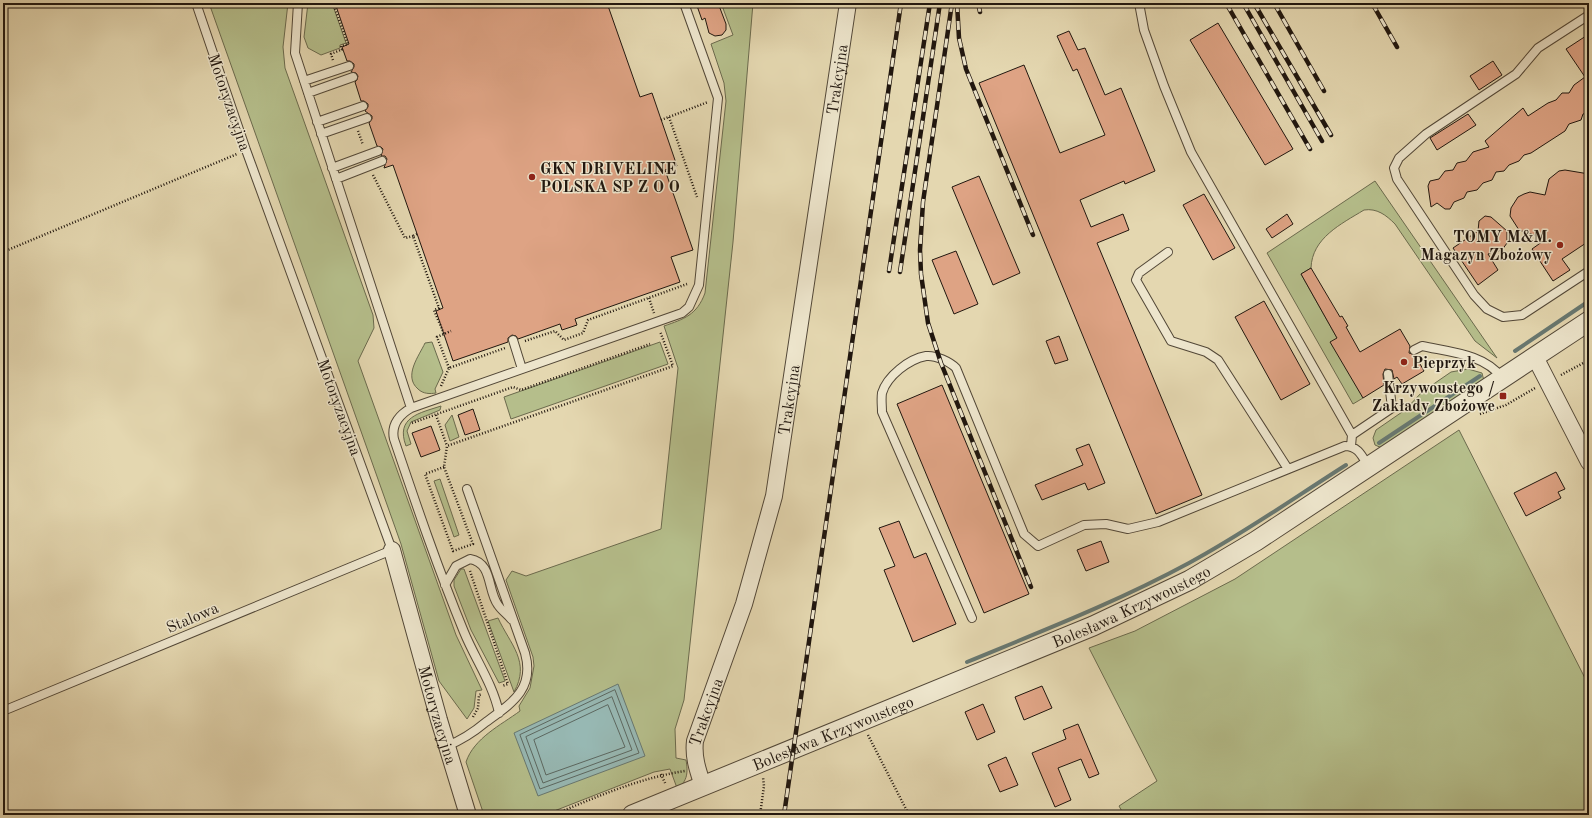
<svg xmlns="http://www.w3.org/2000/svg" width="1592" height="818" font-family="'Old Standard TT',serif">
  <rect width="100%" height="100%" fill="#e4d7b0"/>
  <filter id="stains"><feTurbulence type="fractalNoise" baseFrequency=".005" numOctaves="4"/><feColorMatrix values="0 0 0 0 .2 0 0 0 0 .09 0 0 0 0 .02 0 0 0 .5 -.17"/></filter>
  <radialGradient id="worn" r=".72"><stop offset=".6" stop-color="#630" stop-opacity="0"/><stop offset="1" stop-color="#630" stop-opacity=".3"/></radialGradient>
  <path fill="#b5be8b" stroke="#6b6a4d" d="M209,3H288L283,47L285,68L373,315L374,328L358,361L456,635L482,690L476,691L474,708L467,719L439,681L401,544Z
    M308,3H332L346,43L340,45V48L321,55L308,48L304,37Z
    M721,3H753L733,242L684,700L675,729L676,758L686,760C688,771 688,782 677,788L670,769L654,772L544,815H484L466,762C474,738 501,725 520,711L519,706L530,688L534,666L533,657L506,580L512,571L526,576L661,529L678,368L664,326C684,319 697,315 705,293L726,101L724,83L711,44L733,35Z
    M1375,181L1497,358L1475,341L1395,224C1386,215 1377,208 1364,210C1341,224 1312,238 1311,268L1301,274L1337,338L1363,398L1353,404L1267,253Z
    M432,342L443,372L435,389L436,393C430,394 423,394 418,389C403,376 419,356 425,343Z
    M660,342L668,364L511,419L504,397Z
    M1468,369L1482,373L1484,381L1382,448L1375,445L1373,438L1376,430L1405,410L1422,392L1451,372Z
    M441,406L440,410L411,422L407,431L411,444L406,446C395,417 420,413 441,406Z
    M452,415L459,437L450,441L445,425Z
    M1459,430L1589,686V815H1124L1119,806L1157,781L1089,648L1135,631L1235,579Z
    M440,479L459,535L454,537L434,481Z
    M461,569H464L505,681L499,683L471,630L454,586V580Z
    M498,618C510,644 531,662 514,692L488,621Z"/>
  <path fill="#97b8b3" stroke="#687871" d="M618,684L645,756L538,796L514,733Z"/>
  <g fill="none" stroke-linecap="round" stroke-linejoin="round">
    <path stroke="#5c6861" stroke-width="1" d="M615,690L639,753L540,789L520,735Z
      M612,697L632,750L543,783L526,737Z
      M608,705L625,747L546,775L534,740Z"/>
    <path stroke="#687871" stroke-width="4" d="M1515,351L1589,301
      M1379,443L1480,376
      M967,662C1042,631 1117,602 1189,563C1243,534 1294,498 1346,465"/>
  </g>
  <path fill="#dea384" stroke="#21170f" d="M335,3H607L640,97L652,93L677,166L665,170L693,250L671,257L680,282L575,319L577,325L562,330L560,324L518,339L516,336L512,335L508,338V342L453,361L436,311L443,308L393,165L384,168L387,159L385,156H381L383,149L381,147L377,146L369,123L372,119V116L365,111L368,107V104L364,101H361L355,82L357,80L358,76L356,73L351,72L354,67V64L350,61H347L342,47L349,44Z
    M696,3H718L726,24V30L722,35L715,36L709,33L705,18L702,20Z
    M1218,23L1293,149L1265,165L1190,40Z
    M1069,31L1078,50L1085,48L1105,95L1121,88L1155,171L1125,184L1124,181L1080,200L1091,227L1123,214L1129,230L1097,243L1202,495L1156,514L979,83L1024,65L1060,153L1105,135L1077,69L1073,71L1057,36Z
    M1589,34V112L1583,114L1581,120L1569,124L1565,131L1531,153L1524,155L1519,161L1509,165L1504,171L1496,172L1492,180L1483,183L1477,190L1467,192L1464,198L1454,202L1450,209H1445L1437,203L1431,207L1428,186L1430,181L1439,179L1445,171L1453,170L1457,163L1466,161L1473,152L1489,147L1485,141L1523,108L1528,116L1548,103L1556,100L1562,93H1569L1574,85L1585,77L1566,49Z
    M1493,61L1502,75L1479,90L1470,76Z
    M1468,114L1476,125L1437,150L1430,138Z
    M1565,170L1589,174V241L1562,259L1570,270L1553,281L1532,249L1546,239L1519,230L1510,216L1511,208L1518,197L1524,194L1530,192L1545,195L1549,179L1559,171Z
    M979,176L1020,273L993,285L952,187Z
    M1204,194L1235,248L1213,260L1183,205Z
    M1287,214L1293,224L1272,238L1266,229Z
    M1485,216L1491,217L1507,231V243L1502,250L1488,254L1498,270L1478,285L1453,248L1478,231L1479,221Z
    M956,251L978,304L954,314L932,260Z
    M1311,268L1340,317L1342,316L1348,326L1346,327L1360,352L1400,329L1410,346L1409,353L1415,355L1424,371L1402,384L1397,377L1394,379L1392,370L1385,369L1383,374L1384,385L1363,398L1330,342L1337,338L1301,274Z
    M1264,301L1310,384L1281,400L1235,317Z
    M1059,336L1068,360L1055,364L1046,341Z
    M942,385L1029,594L984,613L897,404Z
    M473,409L480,430L465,435L458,415Z
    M431,426L440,450L421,457L412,433Z
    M1089,444L1105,483L1088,490L1085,483L1042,500L1035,485L1083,465L1076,449Z
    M1556,472L1565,489L1558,492L1561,498L1526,516L1514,493Z
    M899,521L914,558L926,553L956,624L913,642L884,570L895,566L879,528Z
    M1101,541L1109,562L1086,571L1077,550Z
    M1042,686L1052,708L1024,720L1015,697Z
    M983,704L995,732L977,740L965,712Z
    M1078,724L1099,774L1089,778L1081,759L1058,768L1071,800L1055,807L1032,753L1066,739L1063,730Z
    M1006,757L1018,785L1000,792L988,765Z"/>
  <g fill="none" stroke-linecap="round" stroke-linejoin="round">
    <defs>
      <path id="service" d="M298,3L295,53L411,408
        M1139,3L1144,30L1164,86L1191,152L1352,435L1351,446
        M1589,15L1538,48L1516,74L1426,134L1399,158L1394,168L1397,179L1474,295L1487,309L1503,317L1522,315L1589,271
        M304,81L349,66
        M308,93L353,77
        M317,122L363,106
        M321,134L367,118
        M332,168L378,151
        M336,179L382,161
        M1168,252L1139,273L1136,280L1171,341L1206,352L1218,360L1288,469
        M513,340L522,369
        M1414,350L1422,346C1449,352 1485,354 1502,378
        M1352,435L1392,408L1388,374
        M445,585L456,566L470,559C493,563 487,590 498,605C501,610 507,614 511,619
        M972,618L882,412C882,406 881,399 882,393C887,376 909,359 926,356C936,355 950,362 956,368L1024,534L1038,546L1084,525L1106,524L1128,529L1158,522L1345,446C1358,446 1362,456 1368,466
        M3,711L392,550L246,150L196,3
        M499,713C493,684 475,659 464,632C438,569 416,504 394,439C391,425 399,415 411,408L682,313L689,307L699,285L718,98L684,3
        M447,746C462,740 474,732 486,722C512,703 535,689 525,653L467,489"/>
      <g id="minor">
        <path d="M1535,357L1589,462"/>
        <path id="s1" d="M392,550L439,720L468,815"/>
        <path id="s2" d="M703,786C698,771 693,757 695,741L744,604L774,496L848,3"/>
      </g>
      <g id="tertiary">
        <path id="s3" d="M632,815L1093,626L1190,580L1256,541L1589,321"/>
      </g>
    </defs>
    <use href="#service" stroke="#524737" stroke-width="10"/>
    <use href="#minor" stroke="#524737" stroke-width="18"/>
    <use href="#tertiary" stroke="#524737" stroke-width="21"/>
    <path stroke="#21170f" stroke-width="2.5" stroke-dasharray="1 2" stroke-linecap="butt" d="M333,3L348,44L341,46L342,50
      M607,4L610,3
      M333,60L331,54L343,49
      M669,117L697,197
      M661,120L708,102
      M358,131L363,145
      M373,175L405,238L413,236
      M417,234L413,236L439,308L434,310L444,334
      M3,252L237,154
      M649,298L654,313
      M525,341L555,331L564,340L583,333L588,320L687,284
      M449,368L437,337L451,331
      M1561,375L1589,360
      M441,386L449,368L505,348
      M1480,414L1506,405L1535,388
      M436,415L447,446
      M412,423L513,387L521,390L650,344
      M444,467L425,474L453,551L473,544L444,467L447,446L673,366L660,331
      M470,571L508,684L502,686
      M473,717L478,708L479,695L482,694
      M868,735L909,815
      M661,774L666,785
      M553,815C596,797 639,778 685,771
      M760,815L764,786L763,777"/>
    <use href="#service" stroke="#ede5cc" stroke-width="8"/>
    <use href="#minor" stroke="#ede5cc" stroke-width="16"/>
    <use href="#tertiary" stroke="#ede5cc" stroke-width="19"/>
    <defs>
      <path id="rail" d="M952,3L923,202L920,250L921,274L928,323L941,363L1031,587
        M957,3L959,38L966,69L1033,235
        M978,3L980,12
        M1226,3L1310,149
        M1243,3L1322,141
        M1254,3L1331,135
        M1274,3L1324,91
        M1372,3L1397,47
        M889,271L930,3
        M900,272L940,3
        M784,815L901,3"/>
    </defs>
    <use href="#rail" stroke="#21170f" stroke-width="4.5"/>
    <use href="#rail" stroke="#ede5cc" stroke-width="3" stroke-dasharray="9" stroke-linecap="butt"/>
  </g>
  <g fill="#8f2418" stroke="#ede5cc" stroke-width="1.5">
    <circle cx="532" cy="177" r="4"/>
    <circle cx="1560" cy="245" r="4"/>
    <circle cx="1404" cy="362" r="4"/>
    <rect x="1499" y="392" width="8" height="8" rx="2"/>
  </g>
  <g text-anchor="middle" stroke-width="3" stroke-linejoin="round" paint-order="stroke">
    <g font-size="16" fill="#21170f" stroke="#ede5cc">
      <text dy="6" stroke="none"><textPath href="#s2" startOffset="725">Trakcyjna</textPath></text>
      <text transform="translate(230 102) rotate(71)" y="6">Motoryzacyjna</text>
      <text dy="6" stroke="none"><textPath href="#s2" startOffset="401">Trakcyjna</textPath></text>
      <text transform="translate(340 407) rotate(70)" y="6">Motoryzacyjna</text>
      <text dy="6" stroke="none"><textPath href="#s3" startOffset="541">Bolesława Krzywoustego</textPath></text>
      <text transform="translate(192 617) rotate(-23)" y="6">Stalowa</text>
      <text dy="6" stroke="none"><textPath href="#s2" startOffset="77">Trakcyjna</textPath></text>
      <text dy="6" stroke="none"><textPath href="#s1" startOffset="171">Motoryzacyjna</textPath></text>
      <text dy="6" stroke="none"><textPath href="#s3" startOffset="217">Bolesława Krzywoustego</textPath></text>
    </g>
    <g font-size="16" font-weight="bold" fill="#21170f" stroke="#ede5cc" text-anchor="start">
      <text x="540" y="174">GKN DRIVELINE<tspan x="540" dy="18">POLSKA SP Z O O</tspan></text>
      <text x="1552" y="242" text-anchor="end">TOMY M&amp;M.<tspan x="1552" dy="18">Magazyn Zbożowy</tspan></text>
      <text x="1412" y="368">Pieprzyk</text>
      <text x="1495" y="393" text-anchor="end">Krzywoustego /<tspan x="1495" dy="18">Zakłady Zbożowe</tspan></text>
    </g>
  </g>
  <rect width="1592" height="818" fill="none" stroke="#e4d7b0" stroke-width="16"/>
  <rect x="4" y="4" width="1584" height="810" fill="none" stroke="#21170f" stroke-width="2"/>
  <rect x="8" y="8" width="1576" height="802" fill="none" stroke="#21170f"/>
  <rect width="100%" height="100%" filter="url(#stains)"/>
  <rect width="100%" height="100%" fill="url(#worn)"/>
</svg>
